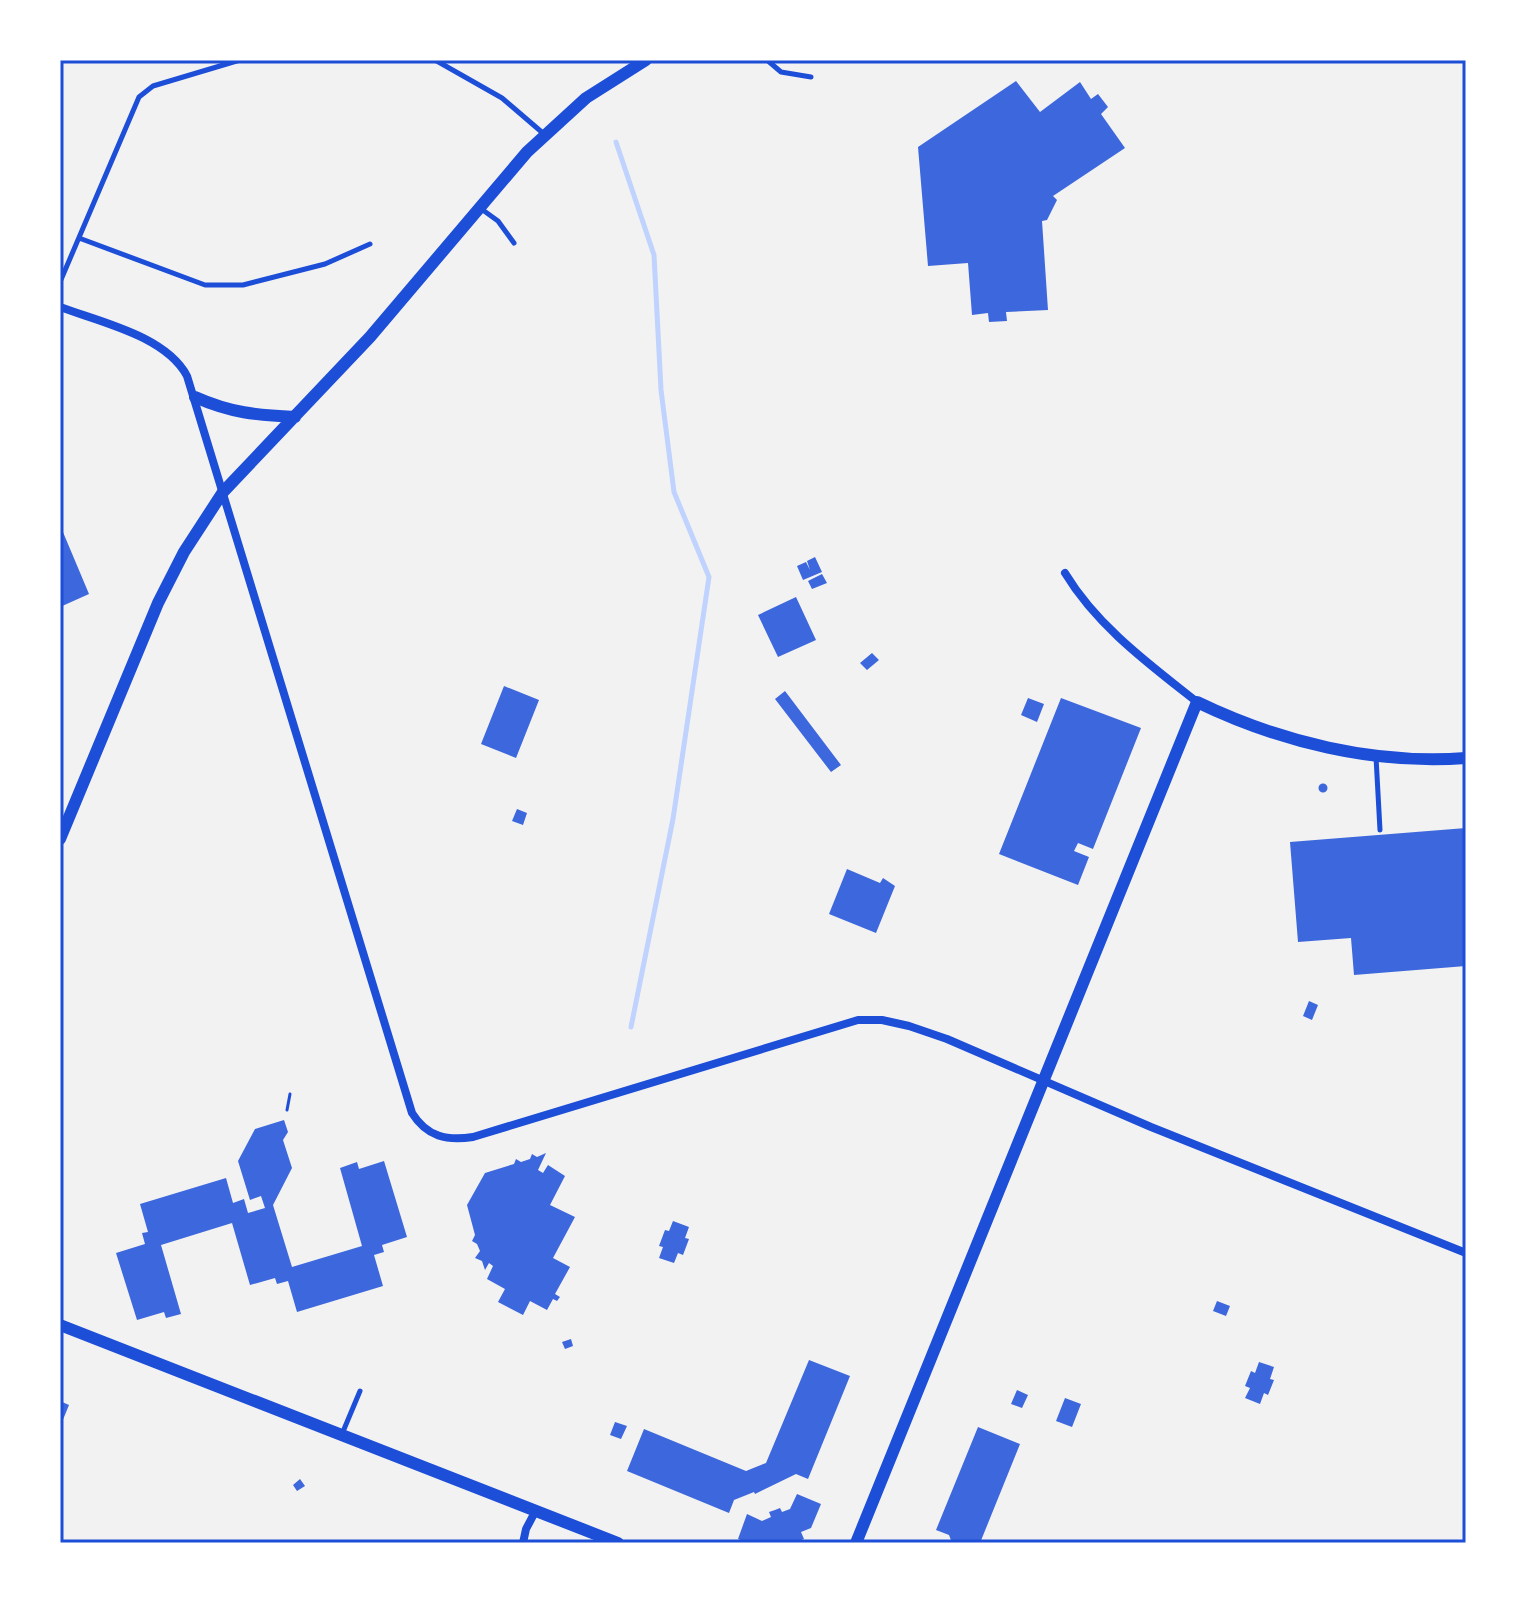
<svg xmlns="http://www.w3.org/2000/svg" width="1526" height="1603" font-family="'PT Sans Narrow',sans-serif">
  <rect width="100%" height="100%" fill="#f2f2f2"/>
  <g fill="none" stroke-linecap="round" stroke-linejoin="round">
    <path stroke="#bfd3fe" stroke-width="5" d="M616,142L654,255L661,390L674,492L709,577L673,819L631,1027"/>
  </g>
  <path fill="#3d67dc" d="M1016,81L1040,112L1080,82L1091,99L1098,94L1108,107L1101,114L1125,148L1053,196L1057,200L1047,220L1042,221L1048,310L1006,312L1007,321L989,322L988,313L972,315L968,263L928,266L918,147Z
    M60,525L89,594L60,607Z
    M815,557L822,572L803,580L797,566L806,562L810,570L807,561Z
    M822,574L827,583L812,589L808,581Z
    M796,597L816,640L778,657L758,615Z
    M872,653L879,660L867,670L860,663Z
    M504,686L539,700L516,758L481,744Z
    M785,691L841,765L831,772L775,699Z
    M1028,698L1044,704L1037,722L1021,715Z
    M1061,698L1141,728L1093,849L1078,843L1074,851L1089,857L1078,885L999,854Z
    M1318.5 788a4.5 4.5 0 1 1 9 0a4.5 4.5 0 1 1-9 0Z
    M517,809L527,813L523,825L512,821Z
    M1466,828V966L1354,975L1351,938L1298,942L1290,842Z
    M847,869L880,883L883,878L895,886L876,933L829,914Z
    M1309,1001L1318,1005L1312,1020L1303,1016Z
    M284,1120L288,1132L283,1140L292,1168L273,1205L292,1267L362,1246L340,1168L357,1162L359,1169L384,1161L407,1237L382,1245L384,1252L374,1255L383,1286L297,1312L288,1281L277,1284L275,1278L250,1285L232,1223L161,1245L181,1314L166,1318L164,1312L137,1320L116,1253L145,1244L142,1233L148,1232L140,1204L226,1178L233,1203L244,1199L248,1213L265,1208L261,1196L250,1200L238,1161L255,1129Z
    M546,1153L538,1170L543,1173L548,1165L565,1176L550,1205L575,1217L553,1258L570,1267L555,1294L560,1297L557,1301L553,1299L547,1310L530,1301L523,1315L498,1302L505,1289L487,1279L493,1266L489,1263L485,1270L482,1261L475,1258L480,1251L477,1244L472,1241L475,1235L467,1205L485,1173L514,1164L516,1159L521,1162L530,1159L532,1154L537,1157Z
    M673,1221L689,1227L685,1238L689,1239L683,1255L678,1253L674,1263L659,1258L663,1247L659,1246L665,1230L669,1231Z
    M1217,1301L1230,1306L1226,1316L1213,1311Z
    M571,1339L573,1346L565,1349L562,1342Z
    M809,1360L850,1376L808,1479L796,1474L755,1494L754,1492L734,1500L729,1513L627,1471L644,1429L746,1471L766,1463Z
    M1259,1362L1274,1367L1270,1379L1274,1380L1268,1395L1264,1393L1260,1404L1245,1398L1250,1388L1245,1386L1251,1371L1255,1373Z
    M1017,1390L1028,1395L1022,1408L1011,1404Z
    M1065,1398L1081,1404L1072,1427L1056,1421Z
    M60,1401L69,1405L60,1427Z
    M615,1422L627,1426L621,1439L610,1435Z
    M978,1427L1020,1444L980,1543H952L949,1535L936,1530Z
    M300,1479L305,1486L297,1491L293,1485Z
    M797,1494L821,1504L811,1528L801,1532L804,1539L794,1543H748L738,1539L747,1514L762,1521L771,1517L769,1512L775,1510L780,1508L782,1512L790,1509Z"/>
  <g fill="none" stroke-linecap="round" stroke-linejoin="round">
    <path stroke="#1d4ed8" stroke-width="3" d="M287,1110L290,1094"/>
    <path stroke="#1d4ed8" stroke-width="5" d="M435,60L502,98L544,134
      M767,60L781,72L811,77
      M480,208L498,221L514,243
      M79,238L205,285H243L325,264L370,244
      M60,282L139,97L153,86L240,60
      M1376,757L1380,830
      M342,1434L360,1391"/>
    <path stroke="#1d4ed8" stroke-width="8" d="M60,307C100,322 166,336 187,376L412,1113C427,1137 447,1141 473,1137L858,1020H882L909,1026L947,1039L1151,1127L1466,1253
      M1065,573C1097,626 1149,664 1197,702
      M523,1543L526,1529L535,1512"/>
    <path stroke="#1d4ed8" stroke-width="12" d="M195,397C231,413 256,415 295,417
      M60,839L158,603L184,552L223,492L370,337L527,152L586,98L646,60
      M60,1325L618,1543
      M856,1543L1197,702C1280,742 1374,765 1466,758"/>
  </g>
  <rect width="1526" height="1603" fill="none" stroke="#ffffff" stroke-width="124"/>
  <rect x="62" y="62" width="1402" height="1479" fill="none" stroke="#1d4ed8" stroke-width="3"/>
</svg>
